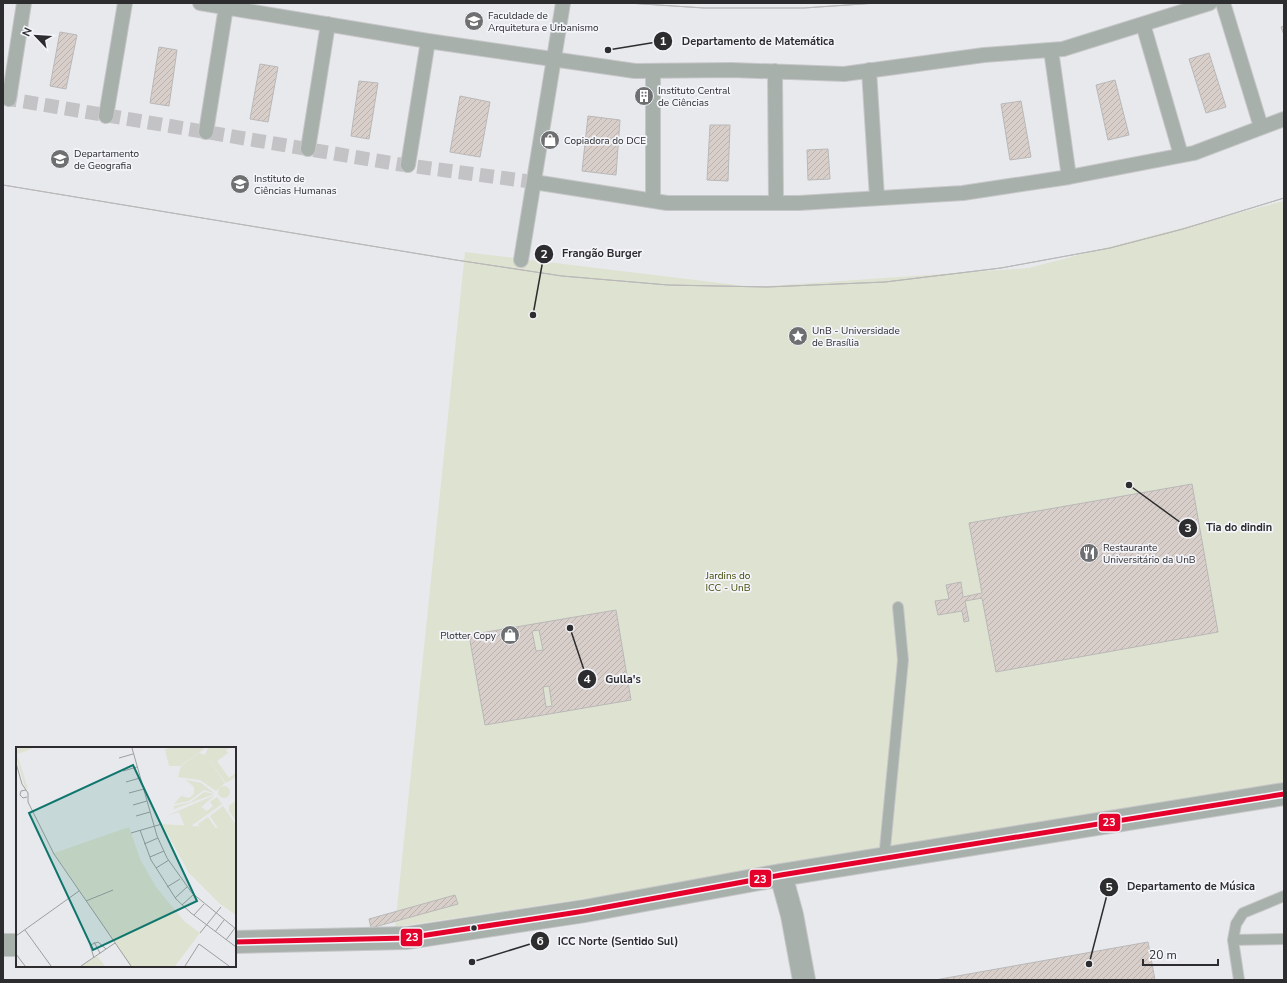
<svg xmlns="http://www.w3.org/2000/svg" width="1287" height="983" font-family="'Nunito Sans',sans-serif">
  <defs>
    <pattern id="building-hatch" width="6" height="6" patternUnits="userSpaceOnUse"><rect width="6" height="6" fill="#d9cfca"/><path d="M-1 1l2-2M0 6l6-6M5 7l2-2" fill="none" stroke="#bbb2ae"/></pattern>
  </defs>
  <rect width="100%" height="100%" fill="#e8e9ec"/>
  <path fill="#dee2d0" d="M1284,201V792L1187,810L395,927L465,252L753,287L1029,268Z"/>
  <path fill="url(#building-hatch)" stroke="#b9b8b9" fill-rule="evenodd" d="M3,3H628L704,8H804L877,3H1284V26L1281,27L1284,35V198L1183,229L1110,248L1001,268L885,282L767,287L668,285L562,276L456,260L3,185ZM60,32L77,35L66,89L50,86ZM159,47L177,50L169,106L150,103ZM1209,53L1226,107L1206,113L1189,59ZM260,64L278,67L268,122L250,119ZM1115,80L1129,135L1108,140L1096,85ZM359,81L378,83L369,139L351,136ZM460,96L490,102L480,157L450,152ZM1021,101L1031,157L1010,160L1001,104ZM588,116L620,120L616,175L582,171ZM710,125H730L728,181L707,180ZM828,149L830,179L808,180L807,150Z
    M3,3H628L704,8H804L876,3H1284V198L1183,229L1110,248L1001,268L885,282L767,287L668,285L562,276L456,260L3,185Z
    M1192,484L1218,632L996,672L982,598L965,601L969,621L964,622L962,611L938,615L935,601L949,599L946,585L961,582L963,597L982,593L969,523Z
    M616,610L631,700L485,725L469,635ZM539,630L543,650L536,651L532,631ZM549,686L552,706L546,707L543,687Z
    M455,895L458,904L371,928L369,919Z
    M1148,942L1155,980H935Z"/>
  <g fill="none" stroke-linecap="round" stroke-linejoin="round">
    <path stroke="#c3c3c6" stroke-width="14" stroke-dasharray="14 7" stroke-linecap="butt" d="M3,98L397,164L534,182"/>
    <defs>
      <path id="service" d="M884,859L903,660L898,607
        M1233,940L1284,939
        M1239,980L1233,940L1236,924L1243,913L1284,896"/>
      <path id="pedestrian" d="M200,3L428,41L635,71L732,70L844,74L984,55L1063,49L1210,3
        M1223,3L1261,127
        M1143,24L1181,155
        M1051,50L1069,177
        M869,70L877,198
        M775,71L776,203
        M9,99L24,3
        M106,116L125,3
        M206,132L226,7
        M308,149L328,24
        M408,165L428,41
        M534,182L667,203H799L963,193L1069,177L1194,153L1284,119
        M653,200V71
        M521,260L563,3"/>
      <path id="tertiary" d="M781,875L792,915L804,980
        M235,942L407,938L585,911L781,875L1284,794
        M3,945H17"/>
    </defs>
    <use href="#service" stroke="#c7c7c9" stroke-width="12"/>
    <use href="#pedestrian" stroke="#c7c7c9" stroke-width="16"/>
    <use href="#tertiary" stroke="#c7c7c9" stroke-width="24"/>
    <use href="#service" stroke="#a7b0ab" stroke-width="10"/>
    <use href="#pedestrian" stroke="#a7b0ab" stroke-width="14"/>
    <use href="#tertiary" stroke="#a7b0ab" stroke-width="22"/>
    <defs>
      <path id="bus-1" d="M235,942L407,938L585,911L781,875L1284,794"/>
    </defs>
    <use href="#bus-1" stroke="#f4f5fa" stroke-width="8"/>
    <use href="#bus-1" stroke="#e4002b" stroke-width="5"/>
  </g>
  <defs>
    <symbol id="university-disc" viewBox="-11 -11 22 22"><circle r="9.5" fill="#6e6f71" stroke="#f4f5fa"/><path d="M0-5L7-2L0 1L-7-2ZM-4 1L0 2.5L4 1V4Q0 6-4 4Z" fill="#fff"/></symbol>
    <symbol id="building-disc" viewBox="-11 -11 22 22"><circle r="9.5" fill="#6e6f71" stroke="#f4f5fa"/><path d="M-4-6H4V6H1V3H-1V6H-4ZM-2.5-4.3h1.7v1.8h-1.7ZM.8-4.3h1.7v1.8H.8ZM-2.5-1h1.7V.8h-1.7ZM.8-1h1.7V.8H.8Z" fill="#fff"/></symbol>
    <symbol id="shop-disc" viewBox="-11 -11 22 22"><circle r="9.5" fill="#6e6f71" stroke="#f4f5fa"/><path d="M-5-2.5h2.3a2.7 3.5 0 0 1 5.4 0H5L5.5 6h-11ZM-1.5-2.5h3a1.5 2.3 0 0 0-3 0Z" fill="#fff"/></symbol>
    <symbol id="sight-disc" viewBox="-11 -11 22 22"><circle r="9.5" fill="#6e6f71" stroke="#f4f5fa"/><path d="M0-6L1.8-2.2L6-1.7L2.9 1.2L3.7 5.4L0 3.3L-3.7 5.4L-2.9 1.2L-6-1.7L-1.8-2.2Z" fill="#fff"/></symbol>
    <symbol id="restaurant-disc" viewBox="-11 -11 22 22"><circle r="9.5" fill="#6e6f71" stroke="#f4f5fa"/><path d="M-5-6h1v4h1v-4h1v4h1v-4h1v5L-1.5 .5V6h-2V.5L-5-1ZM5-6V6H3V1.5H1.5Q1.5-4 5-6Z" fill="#fff"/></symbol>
  </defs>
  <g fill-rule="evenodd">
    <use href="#university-disc" x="463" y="10" width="22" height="22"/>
    <use href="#building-disc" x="633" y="85" width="22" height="22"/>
    <use href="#shop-disc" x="539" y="129" width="22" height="22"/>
    <use href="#university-disc" x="49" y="148" width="22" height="22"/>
    <use href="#university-disc" x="229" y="173" width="22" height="22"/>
    <use href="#sight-disc" x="787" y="325" width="22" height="22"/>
    <use href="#restaurant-disc" x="1078" y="542" width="22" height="22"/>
    <use href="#shop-disc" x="499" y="624" width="22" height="22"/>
  </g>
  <circle fill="#2d2d2f" stroke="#f4f5fa" stroke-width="1.5" cx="474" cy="928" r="3.5"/>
  <g text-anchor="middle" stroke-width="3.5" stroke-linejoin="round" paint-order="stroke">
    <g font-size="10" fill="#2d2d2f" stroke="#f4f5fa" text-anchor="start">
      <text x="488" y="19">Faculdade de<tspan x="488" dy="12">Arquitetura e Urbanismo</tspan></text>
      <text x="658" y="94">Instituto Central<tspan x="658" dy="12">de Ciências</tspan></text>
      <text x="564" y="144">Copiadora do DCE</text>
      <text x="74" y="157">Departamento<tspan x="74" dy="12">de Geografia</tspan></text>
      <text x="254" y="182">Instituto de<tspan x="254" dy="12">Ciências Humanas</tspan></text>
      <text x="812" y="334">UnB - Universidade<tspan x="812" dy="12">de Brasília</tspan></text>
      <text x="1103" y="551">Restaurante<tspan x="1103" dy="12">Universitário da UnB</tspan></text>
      <text x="496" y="639" text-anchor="end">Plotter Copy</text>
    </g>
    <g font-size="10" fill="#404804" stroke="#f4f5fa">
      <text x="728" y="579">Jardins do<tspan x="728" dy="12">ICC - UnB</tspan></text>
    </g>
  </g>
  <g transform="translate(16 747)">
    <rect width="220" height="220" fill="#e8e9ec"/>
    <path d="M4,1H17L6,5L19,1L1,7L12,42L9,40L0,10V4ZM152,1H187L188,2L164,19H153L149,3ZM192,1H213L210,3L212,6L201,14L213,31L220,26V30L210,36L189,8ZM183,6L189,8L209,36L200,44L184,33L162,30L165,19ZM170,33L185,36L198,46L188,43L173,54L158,57L165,49L173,51L178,47V40ZM202 45a6 6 0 1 1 12 0a6 6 0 1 1-12 0ZM188,45L198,47L158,62V59L175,55ZM199,48L185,60L191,64L197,59L194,55L201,50L206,57L175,79L169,80L163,65L150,69ZM220,54V74L213,64V59ZM207,59L220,78V96L210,93L194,69ZM192,70L213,101L200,104L182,77Z" fill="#dee2d0"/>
    <path d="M146,77L220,82V168L203,156L173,126ZM113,80L124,112L140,140L168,174L184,186L159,219H115L38,106ZM81,209L89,219H65Z" fill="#dee2d0"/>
    <path fill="none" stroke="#9d9ea0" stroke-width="1" d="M116,1L141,89L151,111L176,146L220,182M103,11L117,7M0,16L6,37L12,46V55L38,107L115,219M107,24L121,20M110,35L124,31M10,43L5,44L4,48L7,51L11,50M113,46L128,42M117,58L131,54M120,69L134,65M124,83L135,113L160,152L175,166L220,200M115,86L146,77M128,97L142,91M134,110L148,104M140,121L153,113M151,140L164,132M159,151L171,140M70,154L97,143M166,158L178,147M178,168L188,157M9,183L35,219M199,185L208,173M184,186L205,160M0,189L63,144M210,193L219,181M78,195L84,206M0,207L9,219M78,211L74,198L82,195L90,202M65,219L99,196M169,219L183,197L213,219"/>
    <path fill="#0f766e" fill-opacity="0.15" stroke="#0f766e" stroke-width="2" d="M117,18L181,154L77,203L13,66Z"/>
    <rect width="220" height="220" fill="none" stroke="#2d2d2f" stroke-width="2"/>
  </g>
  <path fill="none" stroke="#2d2d2f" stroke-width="1.5" d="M608 50L663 41M533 315L544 254M1129 485L1188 528M570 628L587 679M1089 964L1109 887M472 962L540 941"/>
  <g fill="#2d2d2f" stroke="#f4f5fa" stroke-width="1.5">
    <circle cx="608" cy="50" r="4"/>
    <circle cx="533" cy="315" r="4"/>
    <circle cx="1129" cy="485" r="4"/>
    <circle cx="570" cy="628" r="4"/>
    <circle cx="1089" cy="964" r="4"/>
    <circle cx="472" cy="962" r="4"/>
    <circle cx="663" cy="41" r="10"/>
    <circle cx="544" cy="254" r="10"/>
    <circle cx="1188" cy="528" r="10"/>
    <circle cx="587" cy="679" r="10"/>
    <circle cx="1109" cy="887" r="10"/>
    <circle cx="540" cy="941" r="10"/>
  </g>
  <g font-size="12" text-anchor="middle" font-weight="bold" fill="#fff">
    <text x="663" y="45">1</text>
    <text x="544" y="258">2</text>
    <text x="1188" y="532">3</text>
    <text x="587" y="683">4</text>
    <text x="1109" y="891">5</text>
    <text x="540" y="945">6</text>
  </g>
  <g font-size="11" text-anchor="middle" font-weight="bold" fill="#2d2d2f" stroke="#f4f5fa" stroke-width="3.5" stroke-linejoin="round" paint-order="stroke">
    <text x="758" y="45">Departamento de Matemática</text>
    <text x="602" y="257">Frangão Burger</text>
    <text x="1239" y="531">Tia do dindin</text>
    <text x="623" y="683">Gulla's</text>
    <text x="1191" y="890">Departamento de Música</text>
    <text x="618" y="945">ICC Norte (Sentido Sul)</text>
  </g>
  <g stroke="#f4f5fa" stroke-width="1.5">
    <rect x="1098" y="813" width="23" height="19" rx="4" fill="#e4002b"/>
    <rect x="749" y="869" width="23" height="19" rx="4" fill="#e4002b"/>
    <rect x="400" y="928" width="23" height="19" rx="4" fill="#e4002b"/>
  </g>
  <g font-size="11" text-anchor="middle" font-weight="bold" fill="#fff">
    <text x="1109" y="826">23</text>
    <text x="760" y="883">23</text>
    <text x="412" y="941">23</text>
  </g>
  <rect width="1287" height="983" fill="none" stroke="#2d2d2f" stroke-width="8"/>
  <g transform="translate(36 36) rotate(295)" stroke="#f4f5fa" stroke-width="3" paint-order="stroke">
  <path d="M0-3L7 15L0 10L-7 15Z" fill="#2d2d2f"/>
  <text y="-6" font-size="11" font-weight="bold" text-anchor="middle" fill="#2d2d2f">N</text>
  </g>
  <path d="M1143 959v6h75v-6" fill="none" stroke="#2d2d2f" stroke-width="2"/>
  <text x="1149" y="959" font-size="12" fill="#2d2d2f" stroke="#f4f5fa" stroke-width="3" paint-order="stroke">20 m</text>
</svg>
